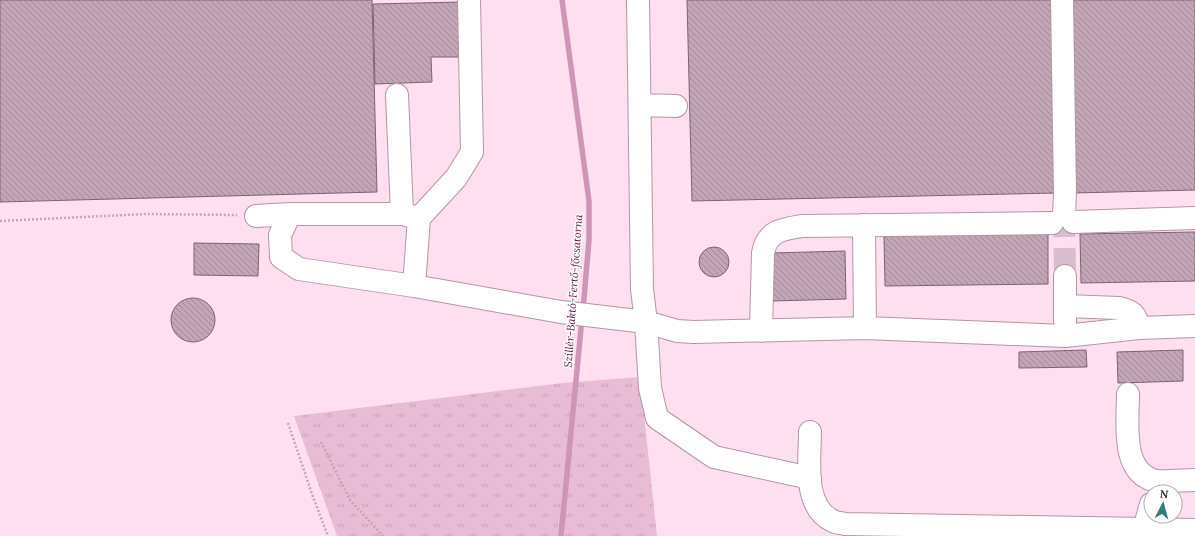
<svg xmlns="http://www.w3.org/2000/svg" width="1195" height="536" font-family="Lora,serif">
  <defs>
    <pattern id="grass-tufts" width="24" height="20" patternUnits="userSpaceOnUse"><rect width="24" height="20" fill="#e8bcd5"/><path d="M3 7l-1-3M5 7V3M7 7l1-3M15 17l-1-3M17 17v-4M19 17l1-3" fill="none" stroke="#c8a2b8"/></pattern>
    <pattern id="building-back-hatch" width="6" height="6" patternUnits="userSpaceOnUse"><rect width="6" height="6" fill="#c3a6b6"/><path d="M-1 5l2 2M0 0l6 6M5-1l2 2" fill="none" stroke="#a08895"/></pattern>
  </defs>
  <rect width="100%" height="100%" fill="#fedff0"/>
  <path fill="url(#grass-tufts)" d="M640,377L657,536H337L294,416L563,383Z"/>
  <g fill="none" stroke-linecap="round" stroke-linejoin="round">
    <path stroke="#cd96b6" stroke-width="5.5" d="M562,0L589,201V240L583,310
      M561,536L582,318"/>
  </g>
  <path fill="url(#building-back-hatch)" stroke="#7d6271" d="M0,0H372L377,192L0,202Z
    M687,0H1052L1056,193L692,201Z
    M1071,0H1195V190L1074,193Z
    M461,2L463,57H431L432,82L375,84L373,4Z
    M1195,232V281L1081,283L1080,234Z
    M1048,234V284L885,286L884,236Z
    M194,243L259,244L258,276L194,275Z
    M699 262a15 15 0 1 1 30 0a15 15 0 1 1-30 0Z
    M845,251L846,299L772,301L771,253Z
    M171 320a22 22 0 1 1 44 0a22 22 0 1 1-44 0Z
    M1086,350L1087,367L1019,368V352Z
    M1183,350V381L1118,383L1117,352Z"/>
  <g fill="none" stroke-linecap="round" stroke-linejoin="round">
    <path stroke="#d8bdcc" stroke-width="22" stroke-dasharray="22 11" stroke-linecap="butt" d="M1064,215L1065,276"/>
    <defs>
      <path id="minor" d="M638,0L642,289L646,322L677,331L694,332L865,328L1065,336L1139,328L1195,326
        M1062,0L1065,193L1064,215
        M640,105L676,106
        M290,214L280,235L281,257L299,269L414,286L561,312L646,322L650,388L657,418L714,457L810,478
        M406,215L419,218L414,286
        M256,216L290,214H402L397,95
        M419,218L456,178L472,152L469,0
        M1073,222L1195,218
        M864,225L865,328
        M1065,276V321
        M1065,306L1119,308C1132,311 1136,314 1139,328
        M761,331L763,253C767,231 782,229 802,226L1052,223
        M1128,394C1128,422 1120,474 1157,481C1166,482 1185,480 1195,480
        M810,432C810,459 802,507 833,521C836,523 841,523 845,524L1144,529L1151,504
        M1144,529L1195,530"/>
    </defs>
    <use href="#minor" stroke="#b396a6" stroke-width="24"/>
    <path stroke="#c0a7b5" stroke-width="2.5" stroke-dasharray="2 2" stroke-linecap="butt" d="M0,221L146,214L237,215
      M288,423L313,497L328,536
      M321,442L350,500L383,536"/>
    <use href="#minor" stroke="#fff" stroke-width="22"/>
  </g>
  <g text-anchor="middle" stroke-width="3" stroke-linejoin="round" paint-order="stroke">
    <g font-size="11" font-style="italic" fill="#63214c" stroke="#fff">
      <text transform="translate(573 291) rotate(-86)" y="4">Szillér-Baktó-Fertő-főcsatorna</text>
    </g>
  </g>
  <g transform="translate(1163 504) rotate(6)"><circle r="19" fill="#ffffff" stroke="#b3aeb1"/>
  <path d="M0-3L7 15L0 10L-7 15Z" fill="#337c7b"/>
  <text y="-6" font-size="11" font-weight="bold" text-anchor="middle" fill="#40343b">N</text>
  </g>
</svg>
